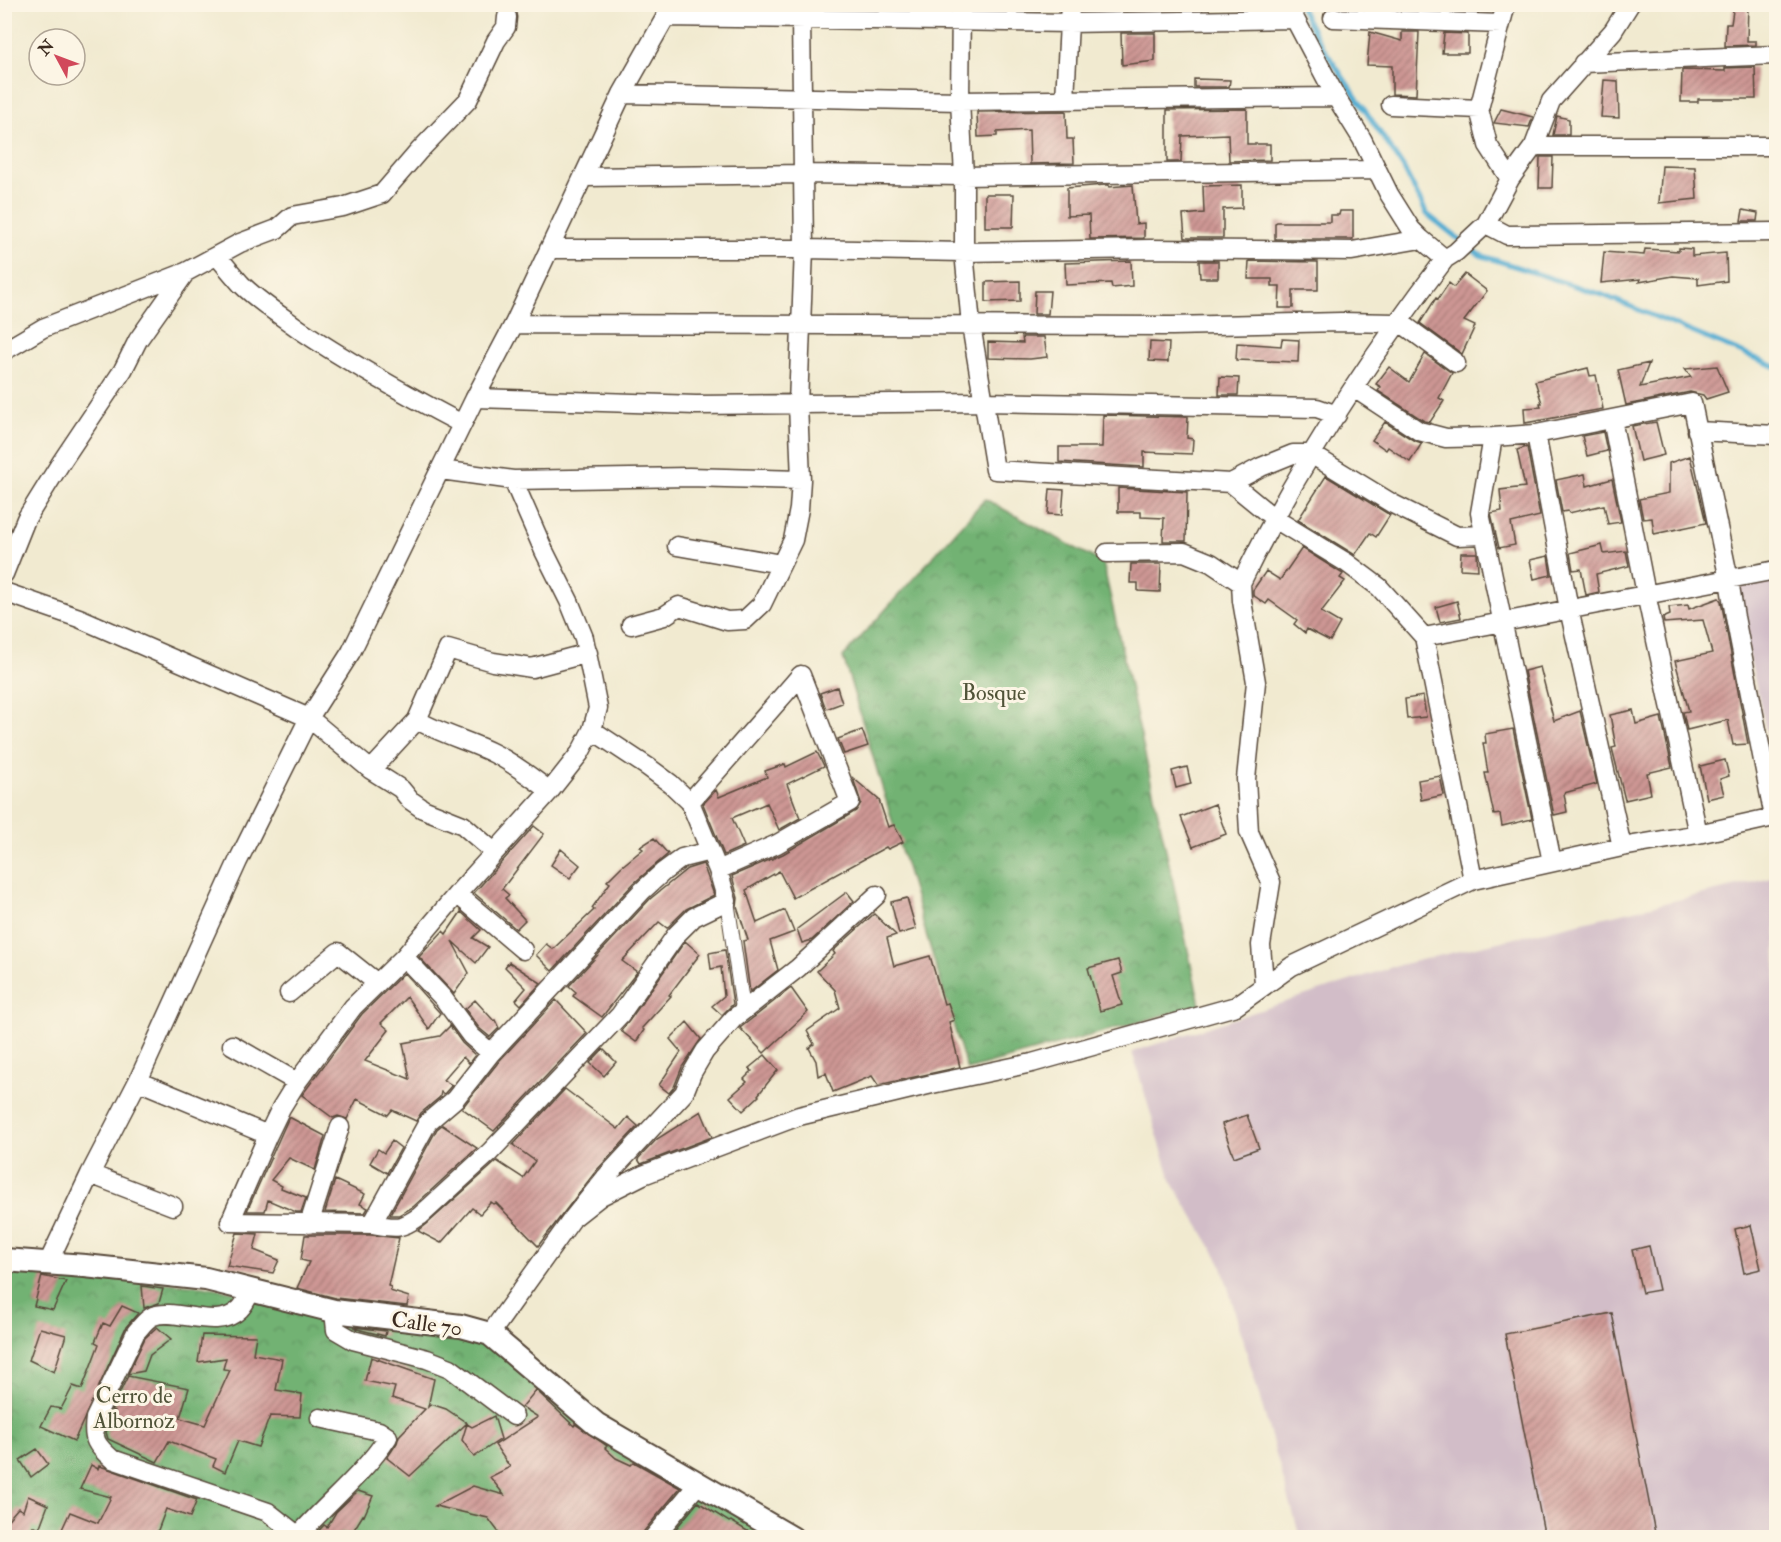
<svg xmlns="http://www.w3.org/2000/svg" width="1781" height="1542" font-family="'IM FELL Double Pica',serif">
  <defs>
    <pattern id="forest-crowns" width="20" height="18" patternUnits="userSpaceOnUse" patternTransform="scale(1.5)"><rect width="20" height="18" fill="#72b273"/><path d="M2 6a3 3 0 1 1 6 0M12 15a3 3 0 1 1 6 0" fill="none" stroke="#5f915e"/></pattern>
    <pattern id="building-hatch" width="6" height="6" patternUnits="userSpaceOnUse" patternTransform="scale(1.5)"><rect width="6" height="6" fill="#ce9794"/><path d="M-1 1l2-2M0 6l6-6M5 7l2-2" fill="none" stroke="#a87b78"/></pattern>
  </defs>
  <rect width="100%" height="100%" fill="#fcf5e5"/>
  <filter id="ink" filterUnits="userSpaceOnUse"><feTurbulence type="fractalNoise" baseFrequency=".0167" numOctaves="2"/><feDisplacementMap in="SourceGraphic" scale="12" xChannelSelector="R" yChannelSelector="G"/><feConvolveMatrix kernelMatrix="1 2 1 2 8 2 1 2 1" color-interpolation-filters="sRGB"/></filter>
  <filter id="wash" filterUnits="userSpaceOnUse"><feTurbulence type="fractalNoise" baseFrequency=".008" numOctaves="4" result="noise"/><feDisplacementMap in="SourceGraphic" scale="24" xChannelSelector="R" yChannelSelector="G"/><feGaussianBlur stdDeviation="1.35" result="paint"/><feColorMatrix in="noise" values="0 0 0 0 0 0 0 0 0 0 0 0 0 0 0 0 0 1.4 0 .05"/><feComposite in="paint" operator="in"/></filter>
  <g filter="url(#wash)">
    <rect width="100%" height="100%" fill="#f1ead0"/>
    <path fill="#d2bdc8" d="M1776,578V775L1734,588Z
      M1776,877V1537H1300L1221,1263L1171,1180L1132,1052L1395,966Z"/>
    <path fill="url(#forest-crowns)" stroke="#566e48" stroke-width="1.5" d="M985,499L1103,563L1200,1005L967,1070L843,657Z
      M5,1269L203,1286L486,1338L786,1538H5Z"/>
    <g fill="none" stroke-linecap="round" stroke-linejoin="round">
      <path stroke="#54add2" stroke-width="5" d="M1299,4L1316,37L1403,167L1427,214L1461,241
        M1468,247L1480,255L1603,295L1776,367"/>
    </g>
    <g id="blocks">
      <path fill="url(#building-hatch)" d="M1734,4H1748L1747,41H1756V45L1725,46L1726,24H1731Z
        M1370,32L1402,41V32H1419L1416,95L1392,94V66L1367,65Z
        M1121,33H1155V61L1122,65Z
        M1444,33L1468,34V53H1442Z
        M1755,67L1756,99H1698V102H1681L1682,70L1725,71V68Z
        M1194,79L1230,80L1229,87H1194Z
        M1604,80L1618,81L1619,118L1601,117Z
        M1247,109V144H1270V160L1229,161L1228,134L1182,136L1181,162H1167V110Z
        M1501,109L1533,117L1529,127L1494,123Z
        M1066,111L1067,139H1073L1074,163L1030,164L1029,130L997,132V136L978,137L977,112Z
        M1557,116L1569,119V135H1553Z
        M1540,157H1553L1552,188H1539Z
        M1662,166L1695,167L1697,199L1659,203Z
        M1105,185H1109V187L1133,185L1136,224L1144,223V238L1090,239L1089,215L1067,216V188Z
        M1242,185V208L1223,209V238H1185L1183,215L1204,213L1203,186Z
        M985,194H1014L1013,227H985Z
        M1743,210L1758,213L1757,221H1741Z
        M1340,211H1353V239H1275V223L1277,222H1330V215H1339Z
        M1679,248L1692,249V256L1726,253L1727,281L1698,285V278L1673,276L1639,282L1640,279L1601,283L1604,252L1644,255L1645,249L1679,251Z
        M1131,261L1132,286L1112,288L1111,283L1066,285L1065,263Z
        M1199,261H1218V278H1200Z
        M1249,261L1318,262V290H1293V308H1279L1280,286H1272V279H1248Z
        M1465,274L1487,291L1464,321L1475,326L1462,354L1420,323L1436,298L1438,299L1449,283L1454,287Z
        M1020,281V301L986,302V282Z
        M1035,291H1050L1048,314H1034Z
        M1022,337H1044L1047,357L1030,359L988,358V342L1023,343Z
        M1282,339L1299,340L1298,362L1236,360L1237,343L1281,346Z
        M1150,342L1169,343L1168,362L1149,361Z
        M1425,354L1452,373L1439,398L1444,401L1430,422L1424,421L1378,391L1381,387L1376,384L1389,367L1409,382Z
        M1649,363L1640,387L1691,377L1685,369L1717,366L1728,392L1706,399L1703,395L1690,392L1626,405L1618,370Z
        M1588,368L1590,376L1596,375L1603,409L1525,423L1524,408L1541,407L1540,403H1542L1535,381Z
        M1220,377L1239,378L1238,395H1219Z
        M1103,415L1188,417L1187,438L1193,439L1192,454L1144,452V467L1059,462V447H1102Z
        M1385,422L1413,440L1422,443L1410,462L1388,447L1386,450L1372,440Z
        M1656,422L1664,455L1640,461L1632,426Z
        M1603,432L1607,451L1587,456L1582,436Z
        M1527,447L1540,516L1511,523L1515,545L1499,548L1491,513L1502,511L1500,490L1525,487L1517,450Z
        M1690,456L1706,523L1654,534L1652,518L1643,519L1639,499L1669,493V463Z
        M1585,474L1587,486L1612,479L1621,522L1608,524L1604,505L1569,513L1568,511L1562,512L1556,480Z
        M1326,476L1390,515L1376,537L1370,533L1355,555L1298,520Z
        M1118,488L1187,492L1186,541H1163L1164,518L1141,517V512H1118Z
        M1050,489L1064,490L1062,515L1048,514Z
        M1602,545L1604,554L1626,551L1629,566L1596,574L1599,592L1586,595L1581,569L1573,570L1570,553Z
        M1302,548L1343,574L1340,578L1345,581L1321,612L1340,623L1330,641L1307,629L1305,633L1294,624L1297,620L1269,600L1266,604L1253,595V590L1266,571L1280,580Z
        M1461,553H1477L1478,570L1460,569Z
        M1548,556L1551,575L1534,579L1530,560Z
        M1131,564H1161L1160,592L1138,591V583H1130Z
        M1719,598L1721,601L1748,744L1733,745L1728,720L1687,730L1683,712L1689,711L1675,661L1712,653L1708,638L1703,620L1664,623L1663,618L1670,615L1669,607L1688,605L1689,609Z
        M1457,601L1461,618L1440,622L1436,607Z
        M1540,667L1554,721L1580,711L1597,784L1564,793L1567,812L1554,815L1524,671Z
        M837,687L842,703L826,709L820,693Z
        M1423,696L1426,717L1407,719L1405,699Z
        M1633,710L1636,724L1661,717L1672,767L1647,773L1651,794L1625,800L1612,748L1616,747L1610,715Z
        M1513,729L1532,819L1502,826L1500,814L1494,815L1485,773H1488L1483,743H1486L1485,734Z
        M862,730L868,746L844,754L838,739Z
        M817,752L824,766L787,784L800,818L779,830L767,803L732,818L744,846L724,855L703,804L716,790L719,797L767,777L765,771L785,764L786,767Z
        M1725,760L1729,776L1720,779L1724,795L1707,799L1700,766Z
        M1187,767L1191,784L1176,788L1172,771Z
        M1440,776L1444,795L1421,800L1418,780Z
        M853,778L879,800L888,827L894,825L903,842L888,849L886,847L793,898L779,871L746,890L757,923L785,910L794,932L770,941L778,970L750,992L743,941L748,940L737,907L738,898L732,876L783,854L856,811L861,803Z
        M1215,804L1226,834L1193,847L1181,817Z
        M534,826L544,834L502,889L509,895L505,898L525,920L516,929L474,893Z
        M654,838L668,854L634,883L552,971L536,955L546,944L553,949L594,910L592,908L610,883L607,881L621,867L643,849L640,847Z
        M561,849L580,865L570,878L551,865Z
        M703,864L714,895L686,909L667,928L659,922L622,961L637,972L602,1017L573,996L576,992L569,986L650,899L687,869Z
        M847,892L854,901L812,940L802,943L797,929Z
        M907,898L916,929L899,934L891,902Z
        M461,912L481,930L473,938L488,947L476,963L452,941L469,973L454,994L419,957L443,931L446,934Z
        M874,914L896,935L887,938L894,966L930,956L944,1004L948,1003L954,1020L949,1022L960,1067L878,1085L872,1076L833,1092L826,1073L818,1076L816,1061L809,1048L814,1044L807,1031L840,1008L835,990L817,971L835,954L833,951Z
        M685,941L700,954L669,995L671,996L642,1028L644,1030L636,1042L621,1031L629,1021Z
        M725,950L733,1004L722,1015L712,1006L724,996L721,967L711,969L709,953Z
        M1118,960L1122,973L1113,976L1122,1005L1100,1011L1088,968Z
        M509,962L541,983L521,1005L516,1000L526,988L505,967Z
        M404,973L440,1013L429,1029L407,997L381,1023L389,1030L365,1061L410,1079L403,1043L440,1036L450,1026L462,1043L475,1055L469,1063L463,1057L443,1080L452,1085L444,1094L441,1092L440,1097L421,1113L416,1121L392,1110L388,1115L357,1099L347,1119L338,1116L333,1118L302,1095L362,1014Z
        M791,988L808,1012L764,1053L740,1028Z
        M475,1000L494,1021L495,1020L499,1028L490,1037L479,1028L465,1009Z
        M556,1000L587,1033L494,1131L462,1108L500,1060Z
        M687,1022L701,1039L682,1067L674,1087L669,1093L659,1085L681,1052L670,1039Z
        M603,1049L616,1062L604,1076L590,1063Z
        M765,1055L778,1070L758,1095L759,1096L743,1111L730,1097L747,1082L744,1079L752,1071L749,1068Z
        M565,1089L618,1129L628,1117L638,1126L596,1171L538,1246L496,1203L494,1204L491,1202L480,1214L472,1208L441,1243L418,1231L427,1224L497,1161L523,1178L535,1161L513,1145Z
        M701,1111L712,1137L641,1164L638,1159L657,1139Z
        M1247,1115L1259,1148L1234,1157L1222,1124Z
        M289,1117L325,1136L315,1170L289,1158L271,1180L282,1186L281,1188L306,1198L301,1212H296L268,1200L265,1211H247Z
        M442,1125L477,1148L413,1207L399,1215H390L437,1129Z
        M392,1141L401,1148L387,1173L370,1163L378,1149L384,1153Z
        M335,1180L365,1194L360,1204L368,1208L365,1213L325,1212Z
        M1751,1225L1761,1269L1744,1273L1735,1229Z
        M237,1233L258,1234L254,1250L279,1260L273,1273L227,1266Z
        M305,1235H371L399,1238L388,1286L391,1287L390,1291L409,1297L407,1306L336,1298L297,1288L309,1262L301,1260Z
        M1649,1246L1659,1290L1642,1293L1632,1250Z
        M42,1276L66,1281L53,1310L34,1306Z
        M142,1286L163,1289L159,1303L144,1308Z
        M122,1306L138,1313L126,1327L74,1441L41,1426L51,1407L61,1409L73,1386L82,1389L99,1344L95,1342L103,1323L110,1326Z
        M1612,1313L1656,1538H1545L1505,1334Z
        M157,1327L171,1339L150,1355L144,1371L128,1374L145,1338Z
        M354,1327L386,1331L385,1336L357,1329Z
        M40,1328L66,1335L54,1372L29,1360Z
        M202,1335L256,1336L253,1354L282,1359L276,1390L302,1394L300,1417L270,1416L258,1447L238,1441L225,1472L213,1466L216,1459L169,1441L157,1462L108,1439L106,1432L115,1411L111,1410L128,1376L189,1388L180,1418L205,1425L230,1370L223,1369L226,1358L198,1362Z
        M371,1357L434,1379L428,1407L431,1404L446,1409L467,1423L410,1476L387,1458L397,1443L399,1436L425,1409L392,1398L395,1387L365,1381Z
        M536,1390L574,1426L575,1424L607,1446L605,1448L616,1458L631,1465L634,1462L680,1488L644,1531L642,1538H503L488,1518L435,1506L473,1486L504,1495L490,1477L510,1467L495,1445L538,1417L522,1407Z
        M494,1416L501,1439L474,1457L462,1440L467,1424L472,1427Z
        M37,1449L48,1464L31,1477L20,1460Z
        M91,1465L98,1469L99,1466L106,1468L197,1500L190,1517L166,1509L155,1538H58L70,1512L98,1523L111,1497L80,1489Z
        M358,1491L373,1496L364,1516L363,1515L350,1536L343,1532L340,1535L343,1538H312L324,1525L327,1527L336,1512Z
        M28,1496L48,1505L39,1529L33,1526L28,1538H4V1524L18,1508L23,1511Z
        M698,1502L729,1522L731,1521L759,1538H668Z"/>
    </g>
  </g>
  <g filter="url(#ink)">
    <use href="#blocks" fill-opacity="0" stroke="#564739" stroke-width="1.5"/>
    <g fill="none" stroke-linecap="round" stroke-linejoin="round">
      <defs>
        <path id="pedestrian" d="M727,901L743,1009"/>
        <path id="minor" d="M961,4L960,101L964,176V252L971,325L995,470L1231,483L1261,467L1293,454H1311L1393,504L1457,536L1483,535
          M1287,4L1336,97L1362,139L1389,194L1411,229L1421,239
          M1506,4L1479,109L1488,145L1510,179
          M666,17L1069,23L1295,19
          M1333,18L1501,24
          M1583,63L1776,55
          M622,94L960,101L1336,97
          M1065,99L1070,4
          M1391,105L1479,109
          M1534,146H1776
          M585,177L803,174L964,176L1377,170
          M1486,224L1507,235L1776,232
          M549,249H804L964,252L1150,249L1352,251L1421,239L1445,259
          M217,256C225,265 233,275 241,284C258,301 280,315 299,329C352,365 407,395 462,424
          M514,324L1172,326L1341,322L1396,323L1404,325L1456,363
          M4,351L43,328L186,272
          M475,398L696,405L984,402L1317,408L1337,415
          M1612,419L1646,594L1698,834
          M1697,431L1776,435
          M1536,434L1569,609L1622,847
          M1493,437L1480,513L1552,862
          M441,470L513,480L689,477L801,480
          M513,480L544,551L569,601L584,638L598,708L592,730L580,753L550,791L457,894L404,957L353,1007L297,1082L281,1108L268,1135L230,1222L372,1224C395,1228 400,1230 420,1216L490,1152L620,1015L676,935L694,917L727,901L718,870L690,802L671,784L648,767L592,730
          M1231,483L1275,519L1347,563L1379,587L1424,637L1473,880
          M677,546L781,564
          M1107,553L1184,552L1211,563L1241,583
          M4,574L26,519L62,461L123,370L138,340L186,272L240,243L277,229L292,216L343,207L382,194L419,151L468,100L496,41L506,27L507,17
          M4,592L79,618L309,718L371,770L401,789L410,800L423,809L463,825L494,852
          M631,625L664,616L679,606L727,621L745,620L762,604L793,540L799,509L801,480L798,404L804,249L801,19
          M1424,637L1776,570
          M417,720C443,735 470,741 495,754C515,764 532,778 550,791
          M371,770L417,720L448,649L493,662L532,668L588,653
          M690,802L801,675L850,802L777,844L718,870
          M457,894L523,950
          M404,957L443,998L471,1036L491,1053
          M1264,984L1261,945L1271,882L1249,832L1246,779L1256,682L1242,601L1241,583C1297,468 1368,360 1445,259L1456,252L1486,224L1510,179L1534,146L1551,101L1613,31L1630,4
          M289,993L338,952L377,983
          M232,1045L297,1082
          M138,1081L268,1135
          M90,1174L173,1206
          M573,1218L601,1196L643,1175L799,1116L932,1084L1032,1063L1236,1006L1292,966L1473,880L1622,847L1698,834L1774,817L1735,617L1729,580L1692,403L1536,434L1493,437L1446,438L1419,431L1354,388
          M309,1224L340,1127
          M372,1224L428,1122L455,1099L491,1053L642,891L663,872L682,858L710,851
          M48,1263L90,1174L138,1081L238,861L309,718L351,652L475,398L514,324L622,94L673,4
          M252,1289C249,1295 245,1304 240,1309C218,1332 176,1307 153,1316C146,1319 141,1327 136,1332L95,1418C92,1440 96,1445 112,1459L268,1512L301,1538
          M334,1311L336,1330L353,1340L427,1359L450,1368L514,1416
          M490,1334L573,1218L605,1178L684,1093L692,1073L705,1051L734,1018L798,968L877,895
          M299,1535C328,1502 364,1474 388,1437L379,1431L320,1418
          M653,1538L699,1483"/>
        <path id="tertiary" d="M4,1260L85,1266L206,1279L334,1311L461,1326L490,1334L596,1424L792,1538"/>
      </defs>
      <use href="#pedestrian" stroke="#564739" stroke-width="16"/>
      <use href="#minor" stroke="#564739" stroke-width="21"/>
      <use href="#tertiary" stroke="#564739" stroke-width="26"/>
      <use href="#pedestrian" stroke="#fff" stroke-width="14"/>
      <use href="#minor" stroke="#fff" stroke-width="18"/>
      <use href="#tertiary" stroke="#fff" stroke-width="22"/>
    </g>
  </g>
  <g text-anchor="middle" stroke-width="6" stroke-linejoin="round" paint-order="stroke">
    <g font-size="22" fill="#505338" stroke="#fcf5e5">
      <text x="994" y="700">Bosque</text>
      <text x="134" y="1403">Cerro de<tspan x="134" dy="25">Albornoz</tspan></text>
    </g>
    <g font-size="22" fill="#3b2a1e" stroke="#fcf5e5">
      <text transform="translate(427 1323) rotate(8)" y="8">Calle 70</text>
    </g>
  </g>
  <rect width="1781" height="1542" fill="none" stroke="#fcf5e5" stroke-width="24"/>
  <g transform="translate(57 57) rotate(311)"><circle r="28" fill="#fcf5e5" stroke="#afa495" stroke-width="1.5"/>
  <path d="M0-4.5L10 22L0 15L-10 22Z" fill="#d1495b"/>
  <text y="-9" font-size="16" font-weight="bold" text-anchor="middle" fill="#3b2a1e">N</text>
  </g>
</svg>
